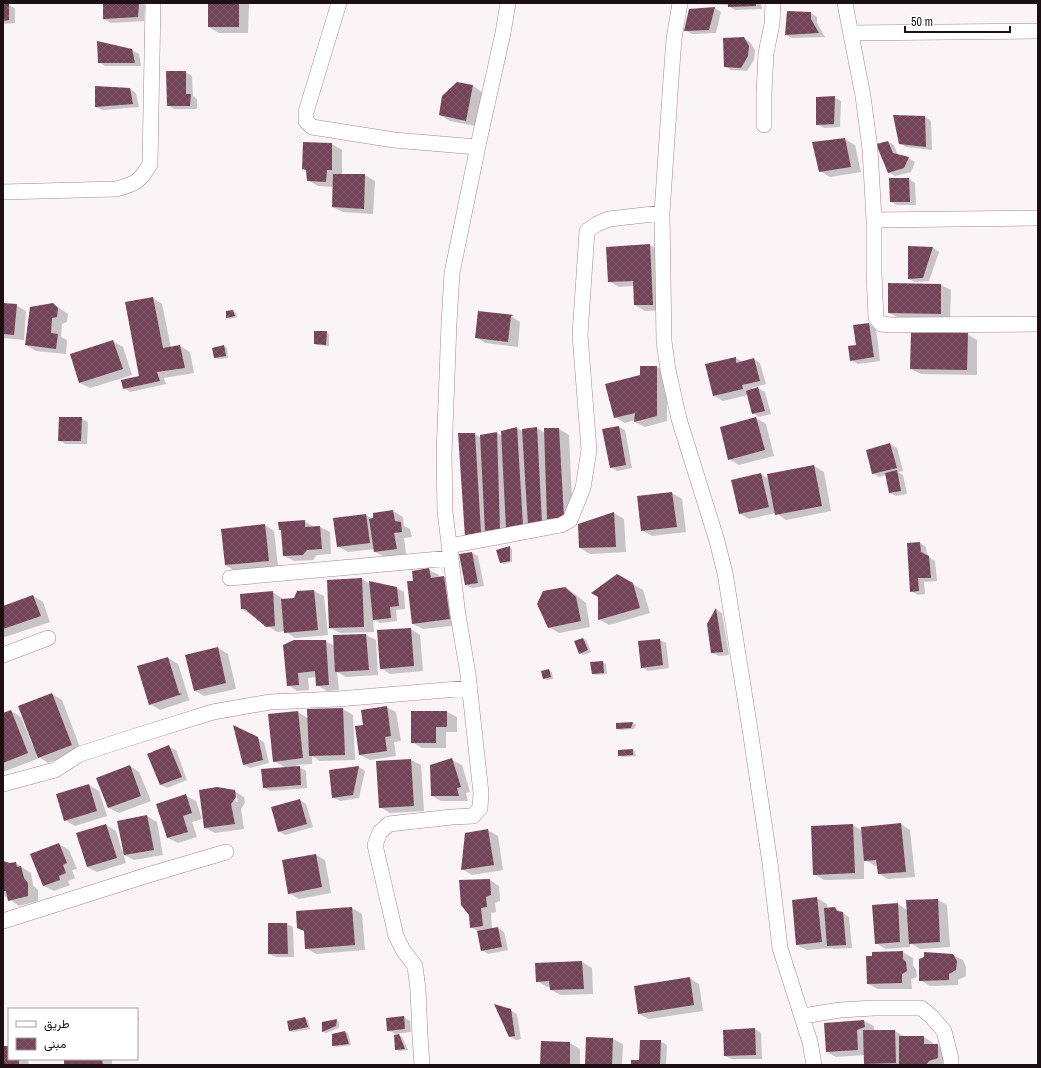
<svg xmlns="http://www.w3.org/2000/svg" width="1041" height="1068" font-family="'Archivo Narrow',Vazirmatn,sans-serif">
  <defs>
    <pattern id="building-cross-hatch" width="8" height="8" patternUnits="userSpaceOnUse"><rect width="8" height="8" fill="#724256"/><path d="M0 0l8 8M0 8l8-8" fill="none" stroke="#81596a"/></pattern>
  </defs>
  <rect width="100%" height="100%" fill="#fbf4f6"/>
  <path fill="#0003" fill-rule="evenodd" d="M3,3L15,8V23L3,24Z
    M104,3H141L145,5L144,21L111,23L104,19Z
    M209,3H249L248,33H219L209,27Z
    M698,3H761L762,9L735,10L729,6V5L700,4Z
    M715,8L721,12L716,33L692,34L685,30L690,10Z
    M811,13L817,17V23L825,37L792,38L786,35Z
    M743,38L750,42L755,50L754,60L747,71L731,70L725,66Z
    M132,50L139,54L141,66H105L99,62Z
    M185,72L192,76L193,96L197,99V109H174L168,105Z
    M473,86L482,92L475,126L450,121L440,115Z
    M130,89L136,93L139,107L103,110L96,107Z
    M834,97L841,101L840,127L824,128L817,124Z
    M925,117L931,121L932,150L906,147L900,143Z
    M845,139L855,145L861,172L830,177L820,171Z
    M888,142L894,145L898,156L908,158L915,162L911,172L895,176L888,172Z
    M332,144L342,150V175H365L375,181L373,214L343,212L333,207L334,187L318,186L308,180Z
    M909,179L915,183L916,205H897L891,202Z
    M650,245L660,251L663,310L645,311L635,305L634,286L619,287L609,281Z
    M933,248L939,252L929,281L915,282L909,279Z
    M941,285L951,290L950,319L899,318L889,313Z
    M153,298L162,304L171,348L180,346L190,352L194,373L164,378L166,384L130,392L124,388L141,377Z
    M3,304L16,305L26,311L24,340L3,338Z
    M53,304L68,314L67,322L62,324L61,337L67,340L66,354L36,351L26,345Z
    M233,311L236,313L237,317L229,319L227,317Z
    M511,316L520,322L518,347L485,343L476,337Z
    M869,324L876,328L880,361L858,364L851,360L857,346L854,326Z
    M326,332L329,334V346L318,345L315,344Z
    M967,334L977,340V375L921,374L911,369Z
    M113,341L123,347L132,375L90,388L80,383Z
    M224,346L227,348L228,358L218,359L215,358Z
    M736,358L743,362L754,359L760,363L766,384L751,388V390L758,388L765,392L771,414L759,417L753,413L748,395L723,401L713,395Z
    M657,367L667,372V421L645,427L635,422V420L625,423L615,417L641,376Z
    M81,418L88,422L87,444H65L59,440Z
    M756,418L766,424L774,456L739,465L729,459Z
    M619,427L625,430L632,468L617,471L611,467Z
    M517,428L524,432L537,428L545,433V429H559L569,435L573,523L476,542L475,434L481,438V435L497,433L502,436V432Z
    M890,444L897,448L903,471L898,472L903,475L907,494L896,496L890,493L886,475L879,477L872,473Z
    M814,466L824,472L831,511L786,520L776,513L749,519L739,513L761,474L769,479Z
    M672,493L682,499L686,532L652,536L642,530L638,497Z
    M393,511L403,517L404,526L410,529L412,537L404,538L406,554L385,557L375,552V549L348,552L338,546L335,519L366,515L373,519Z
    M614,513L624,519L626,552L590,554L580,548L579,525Z
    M304,521L314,527H320L330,532L331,554L317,555L313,560L294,561L284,556L283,531L279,530Z
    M265,525L274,531L278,566L235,571L225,565Z
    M920,543L926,547L927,556L935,561L937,581L924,582L925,594L918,595L911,591Z
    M510,547L512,549V562L504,564L501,562Z
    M472,553L478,556L484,586L472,588L466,585Z
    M429,570L439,575V578L444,577L454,583L459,625L423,629L413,624L414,581Z
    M617,575L643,590L650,613L609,625L599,619Z
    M362,579L370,584L397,588L404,592L405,609L396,610L397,621L380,623L373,619L374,632L340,633L330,628L328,581Z
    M565,588L575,594L586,603L590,627L559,633L549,627Z
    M314,591L324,596L328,635L295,638L285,631L277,632L242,609L272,592L282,598V600L294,599Z
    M33,596L43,602L50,622L5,637L3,636V607Z
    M716,609L722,613L729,655L719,656L712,653L708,624Z
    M411,629L420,635L423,671L390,674L381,668Z
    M366,635L376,640L378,675L346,677L337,672L339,690L327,691L317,685L316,677L308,678L309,690L297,691L288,685L284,645L325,641L335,646L334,636Z
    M583,639L586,640L591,652L583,655L580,653Z
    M660,640L666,643L669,668L648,671L642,667Z
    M218,648L228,654L236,689L204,696L194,690Z
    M168,658L178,664L189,699L190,700L160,710L150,704Z
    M603,662L606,664L607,674L595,675L593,674Z
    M549,670L552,672L553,679L547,680L544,678Z
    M52,694L62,700L81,750L48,763L36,755L37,759L3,772V707L5,713L11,711L21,717L32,745L34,744Z
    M386,707L396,712L401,741L394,742L396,756L370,760L360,755L365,726Z
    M343,709L353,715L355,760L320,761L312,756V764L296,765L306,771L307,788L270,791L264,788L286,768L274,761L298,712L309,719Z
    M447,712L457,717V732H446V748H422L412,742Z
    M633,723L636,724L634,729L620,730L617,729V724Z
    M257,738L264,742L269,763L250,768L243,764Z
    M169,747L176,750L187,780L167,788L161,785Z
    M633,750L635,752L636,756L622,757L619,755Z
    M411,760L421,765L424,811L390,813L380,807Z
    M452,760L462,765L470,792L466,793L468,801H441L432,796Z
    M130,766L139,772L151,801L119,813L109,808Z
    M359,767L365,771L359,798L340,801L333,797Z
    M89,785L99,791L107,816L75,826L65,820Z
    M234,791L244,797L245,803L241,809L244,829L215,833L205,828ZM234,794H236L238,802H236Z
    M186,796L196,801L202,819L192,822L197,837L178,843L168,838Z
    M300,800L306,804L313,827L285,835L279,831Z
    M147,816L157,822L163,855L134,860L123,854L126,863L97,872L87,867L106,825L116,831L122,851Z
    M901,824L910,830L915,877L888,879L879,874L878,866H875L864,859V879L824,880L814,874L853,825L862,831Z
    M488,830L498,836L503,870L472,875L462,869Z
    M59,844L69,850L77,869L72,870L75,878L68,881L70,885L54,891L44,886L31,855Z
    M316,855L325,860L331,893L299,899L289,893Z
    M3,862L9,864L15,863L31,873L33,885L38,890V901L19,906L3,895Z
    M490,880L499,886L500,901L495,903L496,912L491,913L492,929L498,928L504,932L508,950L488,954L482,950L478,931L471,927Z
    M817,898L827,904L828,909L835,908L849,917L852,948L834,949L831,948L807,950L797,945L793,901Z
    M938,900L947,905L950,947L920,949L910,943V947L886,949L876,943L898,904L907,910Z
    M352,908L362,914L365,950L316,954L306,948Z
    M287,924L293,927L294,957H276L269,954Z
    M903,952L913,958V966L916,969L917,977L911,979L912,989H878L868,984Z
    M953,955L963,960L966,967V976L958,980V985L930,986L920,980Z
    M582,962L592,968L593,994L561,995L551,990V987H547L537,981Z
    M689,978L699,984L703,1011L649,1019L639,1014Z
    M3,997H4V1022H3Z
    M510,1010L517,1014L521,1039L516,1040L510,1036Z
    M137,1011L139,1020H137Z
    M404,1017L410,1021L411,1032L395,1034L388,1030Z
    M305,1018L308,1020L310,1029L293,1032L290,1031L288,1022Z
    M336,1020L339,1022V1028L326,1033L323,1032V1023Z
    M864,1021L874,1026V1031H895L905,1037H924L933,1043V1045H937L947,1051V1064L943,1065H868L865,1063L864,1055L836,1057L827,1052L825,1024Z
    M755,1029L761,1033L762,1059H732L725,1056Z
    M345,1032L348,1033L351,1045L336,1047L333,1045V1035Z
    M399,1035L402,1037L408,1050L399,1051L396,1049Z
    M613,1039L623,1044L622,1065H586Z
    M660,1041L667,1045L666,1065H632L640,1061Z
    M542,1042L570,1043L580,1049V1065H541Z
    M3,1047H9V1059H28L29,1065H3Z
    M65,1059H112V1065H65Z"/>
  <path fill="url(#building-cross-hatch)" d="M3,3H9V20L3,21Z
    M103,3H139L138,17L103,19Z
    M208,3H239V27H208Z
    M728,3H756V6L728,7Z
    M715,7L709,30L684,31L689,9Z
    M787,11L811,12V19L819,33L785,35Z
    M744,37L749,46L748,56L741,68L724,67L723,38Z
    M97,41L132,49L135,63H98Z
    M166,71H186V94H191L190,106H167Z
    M457,82L473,85L466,121L439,115L442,96Z
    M95,86L130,88L133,104L95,107Z
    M835,96L834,124L816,125V97Z
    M893,115L925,116L926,147L899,144Z
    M845,138L851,167L819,172L812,142Z
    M888,141L893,153L909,157L904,168L888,173L876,144Z
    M303,142L332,143V170H327L326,182L307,181L306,170L302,169Z
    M333,174H365L364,209L332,207Z
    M889,178H909L910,202H890Z
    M650,244L653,305H634L633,281L608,282L606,247Z
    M908,246L933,247L923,278L908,279Z
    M888,283L941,284V314L888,313Z
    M153,297L163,348L180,345L185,368L157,372L160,381L123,389L121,380L139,376L125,302Z
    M3,303L17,304L14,335L3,334Z
    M53,303L58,308L57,317L52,318L51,333L58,334L56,349L25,345L30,307Z
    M233,310L235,316L226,318V311Z
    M478,311L514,315L511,316L508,342L475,338Z
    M869,323L874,357L850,361L848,346L856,345L853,325Z
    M314,331H327L326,345L314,344Z
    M911,332L968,333L967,370L910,369Z
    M113,340L123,369L79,383L70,354Z
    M224,345L226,356L214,358L212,348Z
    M736,357V363L754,358L760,381L742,385L743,389L713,396L705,364Z
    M640,366H657V416L634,422L635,413L614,418L605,384L640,375Z
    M758,387L765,411L752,414L746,391Z
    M59,417H82L81,441H58Z
    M756,417L765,450L728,460L720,427Z
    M619,426L626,465L610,468L602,429Z
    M517,427L523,525L506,528L501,431Z
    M537,427L542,523L528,525L522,429Z
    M544,428H559L564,518L547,519Z
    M497,432L500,529L485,531L480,435Z
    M458,433H475L481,532L465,537Z
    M890,443L897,468L872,474L866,450Z
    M814,465L822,506L775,515L767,474Z
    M897,470L901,491L889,493L885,473Z
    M761,473L769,507L739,514L731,480Z
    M672,492L677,527L641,531L637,496Z
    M393,510L395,521L401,522L402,532L394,533L397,549L374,552L369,519L373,518V513Z
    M614,512L616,547L579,548L578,524Z
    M366,514L370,543L337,547L333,518Z
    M305,520V527L320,526L322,549L307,550L303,555L283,556L281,530H279L278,522Z
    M265,524L269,561L225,565L221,529Z
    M920,542L921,552L929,556L931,578H918L919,591L910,592L907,543Z
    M510,546V561L500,563L496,550Z
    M472,552L478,583L465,585L459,554Z
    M429,568L431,578L444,576L450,619L412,624L407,581H413L412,571Z
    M617,574L633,583L640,608L598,620V597L591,593Z
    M362,578L364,627L329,628L327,580Z
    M369,581L397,587L399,606L390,607L391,618L373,620Z
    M565,587L576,597L581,621L548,628L537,604L543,591Z
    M314,590L318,630L284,633L281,599L294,598L297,591Z
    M273,591L275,626L266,627L245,609H241L240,594Z
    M33,595L41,616L3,629V606Z
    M716,608L723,652L711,653L707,624Z
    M411,628L414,666L380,669L377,630Z
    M366,634L369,670L335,672L333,635Z
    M583,638L588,650L579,654L574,641Z
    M660,639L663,665L641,668L638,641Z
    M294,640H326L329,685L316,686L315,671L298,673L299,685L287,686L283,645Z
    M218,647L226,683L194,691L185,655Z
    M168,657L179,693L182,694L149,705L137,666Z
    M603,661L604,673L592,674L590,662Z
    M549,669L551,677L543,679L541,671Z
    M52,693L72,745L38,758L18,706Z
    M387,706L391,736L385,737L387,751L359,755L355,726L363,725L361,710Z
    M343,708L345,755L309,756L307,709Z
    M11,710L28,753L3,763V713Z
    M298,711L303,758L273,762L268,714Z
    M411,711H447V727H436V743H411Z
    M633,722L631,728L616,729V723Z
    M233,725L258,737L263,760L243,765Z
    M169,745L182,777L160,785L147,754Z
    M633,749V755L618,756V750Z
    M452,758L461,787L457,788L459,796H431L430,765Z
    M411,759L414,806L379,808L376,761Z
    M130,765L141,796L108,808L96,778Z
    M300,766L301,785L263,788L261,769Z
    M359,766L353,795L332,798L329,770Z
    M89,784L97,811L64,821L56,794Z
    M217,787L235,790L236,797L231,804L235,824L204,828L199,790Z
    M186,794L192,813L183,816L188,832L167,838L156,804Z
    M300,799L307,824L278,832L271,807Z
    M147,815L154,850L124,855L117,821Z
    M901,823L906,872L878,874L876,860L864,861L861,827Z
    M106,824L117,858L87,867L76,833Z
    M853,824L855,873L813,875L811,826Z
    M488,829L494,865L461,870L465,833Z
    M59,843L67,863L63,865L66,873L59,876L60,880L43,886L30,854Z
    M316,854L322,887L288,894L282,860Z
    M3,861L10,863L16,862L17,867L21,866L24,878L28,883V896L8,901L6,891H3Z
    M490,879L491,895L486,897L487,907L481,908L483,926L470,928L469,915L461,905L459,880Z
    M817,897L822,942L796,945L792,900Z
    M938,899L940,942L909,944L906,900Z
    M898,903L900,942L875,944L872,905Z
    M352,907L355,945L305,949L304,931L297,928L296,911Z
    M835,907L837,911L843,912L846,945L827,946L824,908Z
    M268,923H287L288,954H268Z
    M498,927L502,947L481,951L477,931Z
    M903,951V959L906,962L907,971L902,974V983L867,984L866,956H872V952Z
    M924,952L953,954L957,961L956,970L949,974V980L919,981V959L924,957Z
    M582,961L584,989L550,990L549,981L536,982L535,963Z
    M690,977L694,1005L638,1014L634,986Z
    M494,1004L511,1009L515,1036L509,1037Z
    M404,1016L405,1029L387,1031L386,1018Z
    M305,1017L308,1027L289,1031L287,1021Z
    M337,1019L336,1026L322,1032V1022Z
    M864,1020L865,1027L857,1030L858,1050L826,1052L824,1023Z
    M755,1028L756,1055L724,1056L723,1030Z
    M863,1030H895L896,1063L864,1064Z
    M345,1031L349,1044L332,1046V1034Z
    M399,1034L405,1049L395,1050L394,1035Z
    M899,1036H924V1044H938V1058L929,1061L926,1065H899Z
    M586,1037L613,1038L612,1065H585Z
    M640,1040H661L660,1065H631V1060H639Z
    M541,1041L570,1042V1065H540Z
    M3,1046H9V1059H19V1065H3Z
    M64,1059H102L103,1065H64Z"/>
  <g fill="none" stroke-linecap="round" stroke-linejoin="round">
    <defs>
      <path id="minor" d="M339,3L306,112V121L312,127L394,140L477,147
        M680,3L674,39L671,79L662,213L664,341L668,370L679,419L717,541L725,573L749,723L770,863L780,948L810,1042L814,1065
        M845,3L847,14L863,96L870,149L874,220V274L876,318L881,324L891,325L1038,324
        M851,33L1038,31
        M764,125V93L766,53L772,24L773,3
        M3,192L116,189C135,184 140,182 150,164L153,3
        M874,220L1038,218
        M449,546L561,525L570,520L583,488L589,450L580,335L587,231L597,224L609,219L662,213
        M230,578L451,558
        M3,655L48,638
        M3,784L55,770L80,754L139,735L213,712L270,702L338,699L470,688
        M3,921L148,875L226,852
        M803,1016L840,1010L874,1008H921L931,1016L944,1031L951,1059V1065
        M422,1065L420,1036L418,990L415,966L403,950L396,936L375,845L380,832L389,824L452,817L473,816L480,808L481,793L468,674L458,615L445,512L444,455L449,323L452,273L479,141L503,33L508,3"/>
    </defs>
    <use href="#minor" stroke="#a68592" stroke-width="16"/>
    <use href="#minor" stroke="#fff" stroke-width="15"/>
  </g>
  <rect width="1041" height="1068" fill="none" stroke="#1c1015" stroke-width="8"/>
  <rect x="8" y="1008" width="130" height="52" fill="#ffffff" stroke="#a49fa1"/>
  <rect x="16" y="1021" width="20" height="6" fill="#ffffff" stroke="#a49fa1"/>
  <text x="44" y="1028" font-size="12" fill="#1c1015">طريق</text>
  <rect x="16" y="1038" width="20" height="12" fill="url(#building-cross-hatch)" stroke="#a49fa1"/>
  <text x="44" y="1048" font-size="12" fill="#1c1015">مبنى</text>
  <path d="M905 26v6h105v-6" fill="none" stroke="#1c1015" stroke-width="2"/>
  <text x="911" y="26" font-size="12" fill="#1c1015" stroke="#ffffff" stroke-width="3" paint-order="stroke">50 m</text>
</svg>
